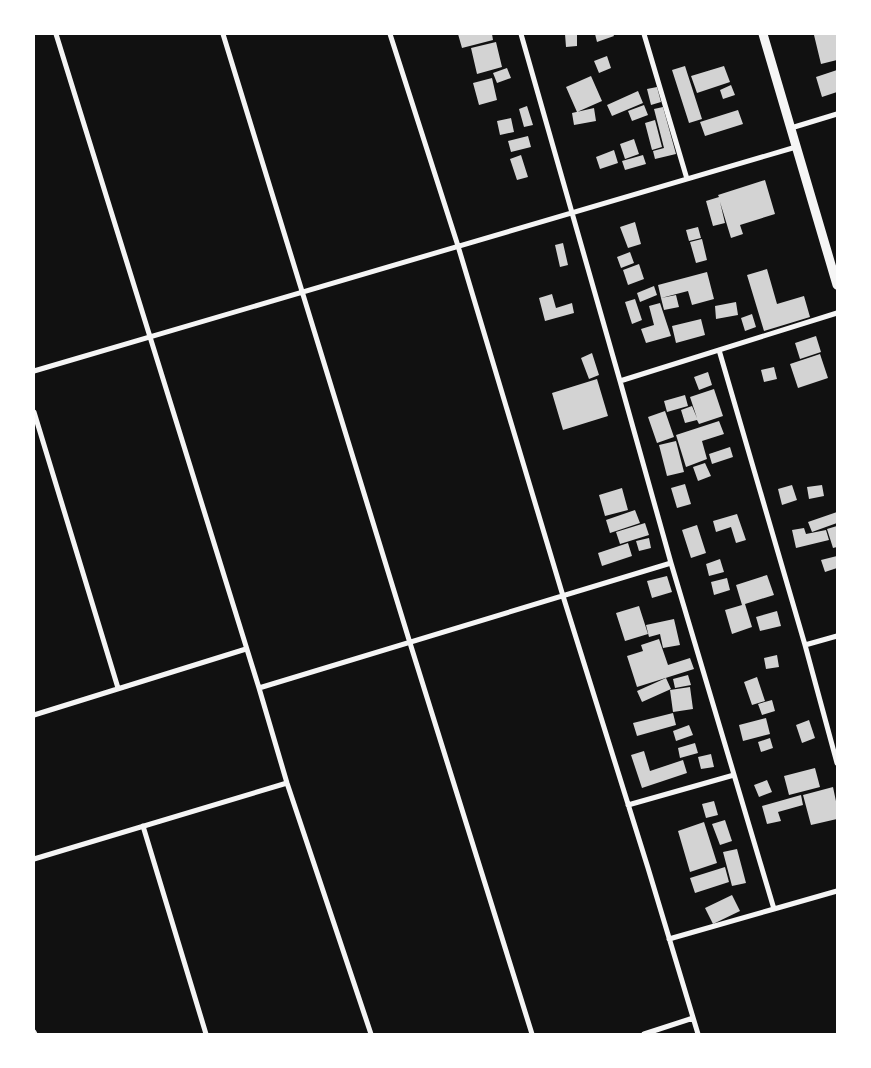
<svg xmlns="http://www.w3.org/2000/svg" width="871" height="1068" font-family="Karla,sans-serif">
  <rect width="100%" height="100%" fill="#111"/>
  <path fill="#d3d3d3" d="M458,34H492L493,40L462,48Z
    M565,34H577V46L566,47Z
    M595,34H613L614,36L597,42Z
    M819,34H837V60L821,64L814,35Z
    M496,42L502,67L477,74L471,48Z
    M607,56L611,68L599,73L594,61Z
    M685,66L702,119L689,123L672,70Z
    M724,66L730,82L697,93L691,76Z
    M507,68L511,78L497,83L493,73Z
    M837,70V92L822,97L816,77Z
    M591,76L602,101L577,112L566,87Z
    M492,78L497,100L479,105L473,83Z
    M731,85L735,95L723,99L720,90Z
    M657,87L661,102L651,105L647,89Z
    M638,91L643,103L612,116L607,105Z
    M644,105L648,115L632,121L628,111Z
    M527,106L533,125L524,127L519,109Z
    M663,107L676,154L655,159L653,151L664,148L654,109Z
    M594,108L596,121L574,125L572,113Z
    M738,110L743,124L705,136L700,122Z
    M511,118L514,132L500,135L497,121Z
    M655,120L662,147L652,150L645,123Z
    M528,136L531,147L511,152L508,141Z
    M634,139L639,154L625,159L620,144Z
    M614,150L618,163L600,169L596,157Z
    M521,155L528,177L517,180L510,159Z
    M643,155L646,164L625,170L622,161Z
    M765,180L775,214L740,225L743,234L731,238L720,202L725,223L713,226L706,201L719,197L718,195Z
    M635,222L641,244L628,248L620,227Z
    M698,227L701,238L689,241L686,230Z
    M702,239L707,260L696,263L690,242Z
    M563,243L568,265L560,267L555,245Z
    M630,252L634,263L621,268L617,257Z
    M639,264L644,279L628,285L623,270Z
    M767,269L777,304L804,296L810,317L764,331L747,275Z
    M707,272L714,299L692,305L688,291L661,298L658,285Z
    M654,286L657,295L640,302L637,293Z
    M552,294L556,308L572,303L574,313L545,321L539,298Z
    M676,295L679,307L664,310L661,298Z
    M635,299L642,320L632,324L625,302Z
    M736,302L738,315L716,319L715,306Z
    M660,303L671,336L646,343L641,329L654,325L649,306Z
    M752,314L756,327L745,331L741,318Z
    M701,319L705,335L676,343L672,326Z
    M816,336L821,352L800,359L795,343Z
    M592,353L599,375L589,379L581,358Z
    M820,354L828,378L798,388L790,364Z
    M774,367L777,379L764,382L761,370Z
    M708,372L712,385L699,390L694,377Z
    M597,379L608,416L563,430L552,393Z
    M714,389L723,416L699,424L697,420L685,423L681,410L692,406L697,418L690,397Z
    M685,395L688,406L667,412L664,401Z
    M665,411L674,437L657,443L648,417Z
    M719,421L724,434L702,441L707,459L686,467L676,435Z
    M676,441L684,472L667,476L659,445Z
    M730,447L733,457L712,464L709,454Z
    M705,463L711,476L698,481L693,467Z
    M685,484L691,504L677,508L671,488Z
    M792,485L797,500L782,505L778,489Z
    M822,485L824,496L809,499L807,487Z
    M622,488L628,510L605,516L599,495Z
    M635,510L640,523L610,533L606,520Z
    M837,512V523L812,532L808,522Z
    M737,514L746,540L736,543L731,527L716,532L713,521Z
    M645,523L649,535L620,544L616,532Z
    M697,525L706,553L691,558L682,530Z
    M837,526V547L833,548L827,529Z
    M804,528L806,534L826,530L829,540L796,548L792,530Z
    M649,538L651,548L639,551L636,541Z
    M628,543L632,556L602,566L598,553Z
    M837,556V568L825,572L821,560Z
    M720,559L724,572L709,576L706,564Z
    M767,575L774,595L745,604L752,627L732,634L725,610L742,605L736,585Z
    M667,576L672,592L652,598L647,581Z
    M727,578L730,590L714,595L711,582Z
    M639,606L648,634L625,641L616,613Z
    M777,611L781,626L760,631L756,617Z
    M674,619L680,645L663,648L660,634L649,637L646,625Z
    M659,639L668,665L690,658L694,669L637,687L627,656L643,651L641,645Z
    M777,655L779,667L766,669L764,658Z
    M688,675L691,685L675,688L673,679Z
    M757,677L765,701L752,705L744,682Z
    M666,678L671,689L642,702L637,691Z
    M690,687L693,709L673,712L670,690Z
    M772,700L775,711L762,715L758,704Z
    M673,713L676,725L637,736L633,723Z
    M766,718L770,734L743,741L739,725Z
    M809,720L815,738L802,743L796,725Z
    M689,725L693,735L676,741L673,731Z
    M770,738L773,748L761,752L758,742Z
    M695,743L698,753L680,758L678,748Z
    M644,751L650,771L683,760L687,773L642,788L631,755Z
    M711,754L714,767L701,769L698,757Z
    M815,768L820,787L789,795L784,776Z
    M767,780L772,792L759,797L754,785Z
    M833,787L837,806V819L811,825L803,795Z
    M801,795L803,805L778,812L781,821L767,824L762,806Z
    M714,801L718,815L706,818L702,804Z
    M725,820L732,841L720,845L712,824Z
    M704,822L717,863L690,872L678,831Z
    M737,849L746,883L732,886L723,852Z
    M725,867L729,882L695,893L690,878Z
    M732,895L740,911L713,924L705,908Z"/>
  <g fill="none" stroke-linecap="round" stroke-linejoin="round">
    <path stroke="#f5f5f5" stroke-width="5" d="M56,34L259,688L287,783L371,1034
      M223,34L410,643L532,1034
      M390,34L458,246L563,596L648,868L698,1034
      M521,34L620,381L671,563L774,909L669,939
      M644,34L687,179
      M791,128L837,114
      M719,350L805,645L837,763
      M34,371L796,147
      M620,381L837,313
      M34,412L118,688
      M805,645L837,636
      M259,688L671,563
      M34,715L246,649
      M628,805L734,775
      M143,826L206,1034
      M34,859L287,783
      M774,909L837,891
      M34,1032L35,1034
      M644,1034L693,1018"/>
    <path stroke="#f5f5f5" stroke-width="9" d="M763,34L837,285"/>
  </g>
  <rect width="871" height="1068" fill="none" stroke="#ffffff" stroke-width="70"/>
</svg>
